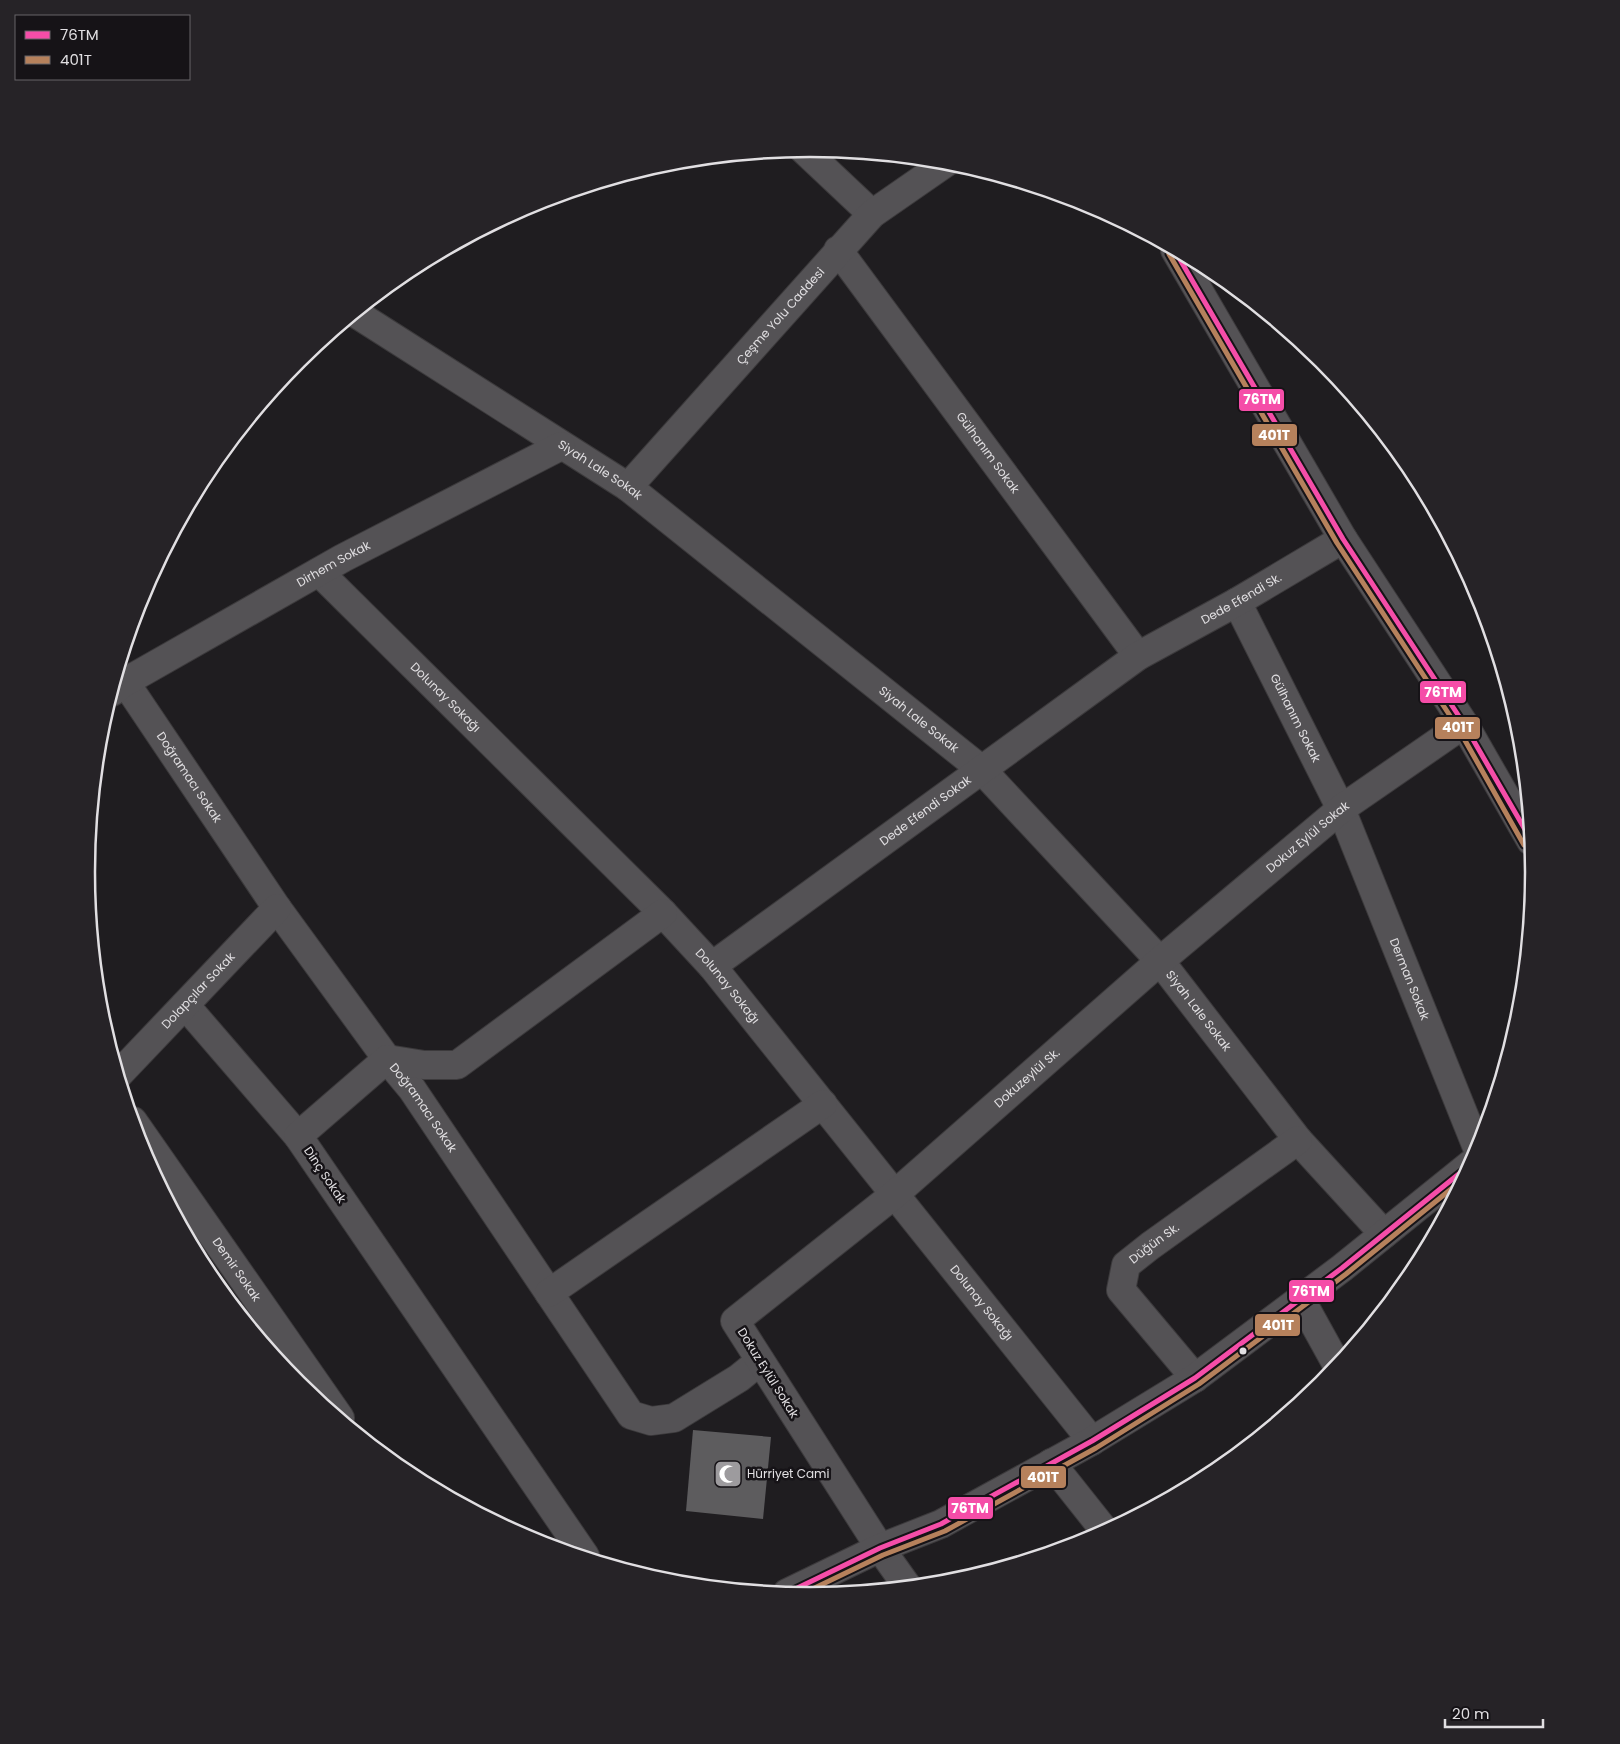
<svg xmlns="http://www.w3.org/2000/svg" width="1620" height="1744" font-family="Poppins,sans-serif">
  <rect width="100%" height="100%" fill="#1f1d20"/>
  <path fill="#5d5c5e" d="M693,1430L771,1437L763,1519L686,1511Z"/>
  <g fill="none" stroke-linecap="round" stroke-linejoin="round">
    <defs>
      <g id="street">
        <path d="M803,149L872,214"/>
        <path id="s1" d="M838,250L1138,656"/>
        <path id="s2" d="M355,313L628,487L982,770L1160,961L1298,1140L1384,1234"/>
        <path id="s3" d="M628,487L872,214L947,162"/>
        <path id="s4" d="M319,572L663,913L712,966L1092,1441"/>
        <path id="s5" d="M1237,602L1341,809L1478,1150"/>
        <path id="s6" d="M125,682L277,908L387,1059L412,1089L631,1415L651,1421L674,1418L739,1378L760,1361"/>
        <path id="s7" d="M112,692L125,682L343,558L561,446"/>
        <path id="s8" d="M712,966L1138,656L1237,602L1343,539"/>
        <path d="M185,1005L298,1136"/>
        <path id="s9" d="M119,1074L277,908"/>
        <path id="s10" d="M133,1121L340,1418"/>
        <path d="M549,1293L823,1104"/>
        <path id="s11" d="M1195,1378L1121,1290L1126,1265L1150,1246L1298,1140"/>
        <path d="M1051,1463L1105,1531"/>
        <path d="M585,1556L298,1136L387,1059L424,1065H457L663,913"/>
        <path id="s12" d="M907,1586L880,1548L735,1321L895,1194L1160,961L1341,809L1464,724"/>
      </g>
      <path id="secondary" d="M1175,250L1343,539L1464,724L1531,841
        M1300,1298L1337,1365
        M787,1593L880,1548L941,1524L1092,1441L1195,1378L1342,1268L1471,1164"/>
    </defs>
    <use href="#street" stroke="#3c3a3c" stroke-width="30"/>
    <use href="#secondary" stroke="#3c3a3c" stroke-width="30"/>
    <use href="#street" stroke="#545255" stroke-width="28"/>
    <use href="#secondary" stroke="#545255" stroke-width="28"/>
    <defs>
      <path id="bus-1" d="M1175,251L1343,539L1464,724L1531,840
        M787,1593L880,1548L941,1524L1092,1441L1195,1378L1342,1268L1470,1165"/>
      <path id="bus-2" d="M1169,254L1337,543L1458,728L1524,845
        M800,1595L883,1555L945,1531L1096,1448L1199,1384L1346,1274L1461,1181"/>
    </defs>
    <use href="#bus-1" stroke="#161317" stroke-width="9"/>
    <use href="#bus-2" stroke="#161317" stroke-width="9"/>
    <use href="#bus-1" stroke="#f54da8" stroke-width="5"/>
    <use href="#bus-2" stroke="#b6815c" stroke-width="5"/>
  </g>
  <defs>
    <symbol id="mosque-square" viewBox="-11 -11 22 22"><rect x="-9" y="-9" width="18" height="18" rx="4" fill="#9d9b9e" stroke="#161317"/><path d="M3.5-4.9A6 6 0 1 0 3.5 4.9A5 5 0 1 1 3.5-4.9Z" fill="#fff"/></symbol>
  </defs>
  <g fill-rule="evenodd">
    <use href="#mosque-square" x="712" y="1458" width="32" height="32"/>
  </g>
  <circle fill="#e1dfe2" stroke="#161317" stroke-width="2" cx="1243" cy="1351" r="4.5"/>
  <g text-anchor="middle" stroke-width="5" stroke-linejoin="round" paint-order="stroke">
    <g font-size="12" fill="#e1dfe2" stroke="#161317">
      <text dy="4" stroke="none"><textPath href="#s3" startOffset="229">Çeşme Yolu Caddesi</textPath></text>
      <text dy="4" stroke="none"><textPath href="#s1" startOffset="252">Gülhanım Sokak</textPath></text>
      <text dy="4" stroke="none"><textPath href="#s2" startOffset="291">Siyah Lale Sokak</textPath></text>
      <text dy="4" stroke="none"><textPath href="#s7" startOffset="256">Dirhem Sokak</textPath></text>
      <text dy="4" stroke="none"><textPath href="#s8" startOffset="645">Dede Efendi Sk.</textPath></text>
      <text dy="4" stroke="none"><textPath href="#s4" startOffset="178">Dolunay Sokağı</textPath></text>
      <text dy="4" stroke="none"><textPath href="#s5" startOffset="130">Gülhanım Sokak</textPath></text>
      <text dy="4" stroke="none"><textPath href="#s2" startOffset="696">Siyah Lale Sokak</textPath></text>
      <text dy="4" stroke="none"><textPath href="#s6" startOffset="115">Doğramacı Sokak</textPath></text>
      <text dy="4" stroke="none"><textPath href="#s8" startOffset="264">Dede Efendi Sokak</textPath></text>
      <text dy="4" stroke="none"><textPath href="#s12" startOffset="1066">Dokuz Eylül Sokak</textPath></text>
      <text dy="4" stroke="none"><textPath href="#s5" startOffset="415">Derman Sokak</textPath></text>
      <text dy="4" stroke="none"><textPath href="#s4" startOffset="582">Dolunay Sokağı</textPath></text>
      <text dy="4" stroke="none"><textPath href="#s9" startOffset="115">Dolapçılar Sokak</textPath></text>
      <text dy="4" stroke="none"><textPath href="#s2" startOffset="1101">Siyah Lale Sokak</textPath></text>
      <text dy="4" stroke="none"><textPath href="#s12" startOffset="696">Dokuzeylül Sk.</textPath></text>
      <text dy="4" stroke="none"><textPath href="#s6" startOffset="520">Doğramacı Sokak</textPath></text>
      <text transform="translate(325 1175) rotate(56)" y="4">Dinç Sokak</text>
      <text dy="4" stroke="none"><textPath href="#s11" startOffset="176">Düğün Sk.</textPath></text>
      <text dy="4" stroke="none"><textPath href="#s10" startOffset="181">Demir Sokak</textPath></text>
      <text dy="4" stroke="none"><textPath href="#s4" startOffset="988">Dolunay Sokağı</textPath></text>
      <text transform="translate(768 1373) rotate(58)" y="4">Dokuz Eylül Sokak</text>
    </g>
    <g font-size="12" fill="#e1dfe2" stroke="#161317" text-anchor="start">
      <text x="747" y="1478">Hürriyet Cami</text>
    </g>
  </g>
  <path d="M0 0H1620V1744H0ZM95 872a715 715 0 1 1 1430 0a715 715 0 1 1-1430 0Z" fill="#262327" fill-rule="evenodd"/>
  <path fill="none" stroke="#e1dfe2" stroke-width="2.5" d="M95 872a715 715 0 1 1 1430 0a715 715 0 1 1-1430 0Z"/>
  <g stroke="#161317" stroke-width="2">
    <rect x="1238" y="388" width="47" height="24" rx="5" fill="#f54da8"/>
    <rect x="1251" y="423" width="47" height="24" rx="5" fill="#b6815c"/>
    <rect x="1419" y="680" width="48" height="24" rx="5" fill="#f54da8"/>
    <rect x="1434" y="716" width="47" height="24" rx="5" fill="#b6815c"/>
    <rect x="1288" y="1279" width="47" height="24" rx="5" fill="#f54da8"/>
    <rect x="1254" y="1313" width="47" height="24" rx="5" fill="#b6815c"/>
    <rect x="1020" y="1465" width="47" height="24" rx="5" fill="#b6815c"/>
    <rect x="947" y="1496" width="47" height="24" rx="5" fill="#f54da8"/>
  </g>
  <g font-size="14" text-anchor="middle" font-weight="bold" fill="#fff">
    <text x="1262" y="404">76TM</text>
    <text x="1274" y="440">401T</text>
    <text x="1443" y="697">76TM</text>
    <text x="1458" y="732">401T</text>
    <text x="1311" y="1296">76TM</text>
    <text x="1278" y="1330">401T</text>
    <text x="1043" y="1482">401T</text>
    <text x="970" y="1513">76TM</text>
  </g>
  <rect x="15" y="15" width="175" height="65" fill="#161317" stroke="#676568"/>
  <rect x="25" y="31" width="25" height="8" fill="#f54da8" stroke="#676568"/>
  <text x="60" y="40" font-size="15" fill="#e1dfe2">76TM</text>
  <rect x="25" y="56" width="25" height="8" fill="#b6815c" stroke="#676568"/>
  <text x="60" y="65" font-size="15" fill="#e1dfe2">401T</text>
  <path d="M1445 1719v8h98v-8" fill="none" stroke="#e1dfe2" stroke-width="2.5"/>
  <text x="1452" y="1719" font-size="15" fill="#e1dfe2" stroke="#161317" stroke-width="4" paint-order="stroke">20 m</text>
</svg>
